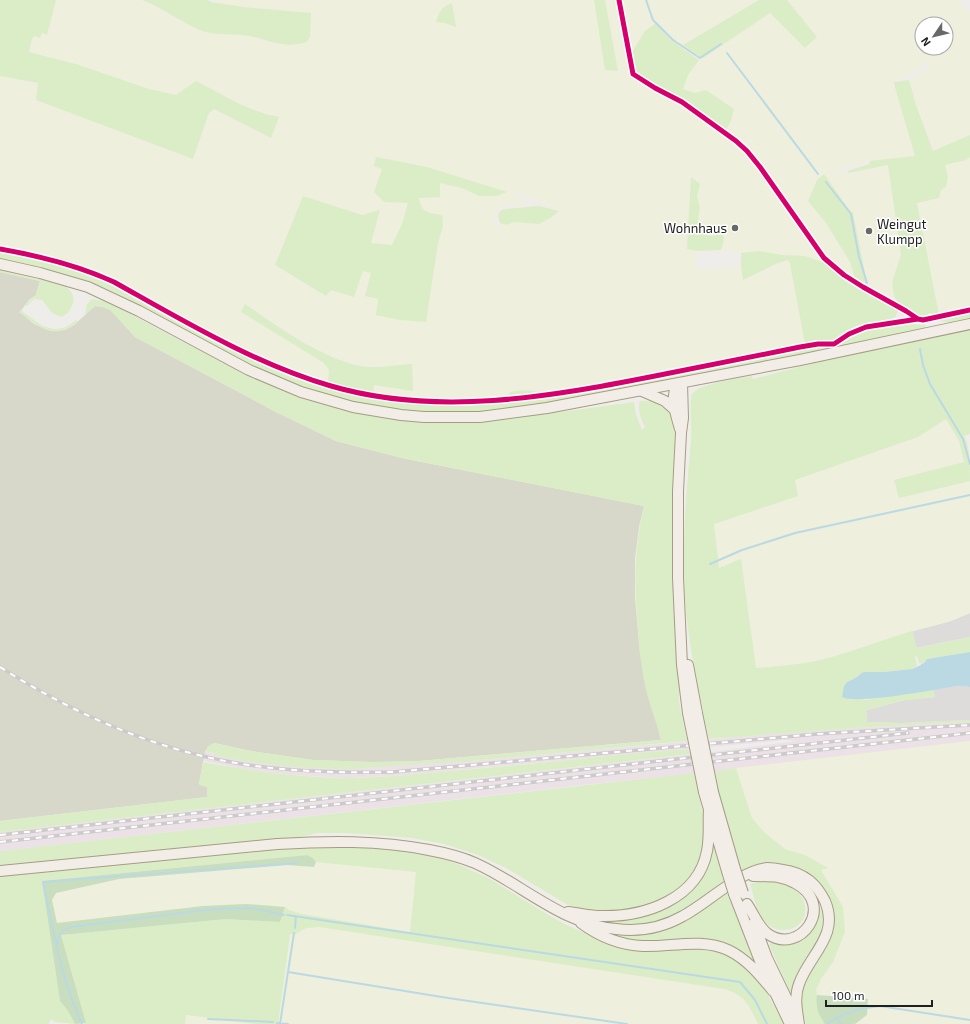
<svg xmlns="http://www.w3.org/2000/svg" width="970" height="1024" font-family="'Exo 2',sans-serif">
  <rect width="100%" height="100%" fill="#efede9"/>
  <path fill="#dedcda" d="M970,613V637L916,648L912,631L951,621Z
    M958,686L970,687V720L901,723L867,722L866,710L905,700L935,697L933,689Z"/>
  <path fill="#ede1e8" d="M0,660L189,747L243,761H470L783,733L870,727L970,722V741L785,764L582,785L0,851V832L720,751L796,741L785,740L393,776L348,778L293,775L242,769L186,757Z"/>
  <path fill="#dddcda" d="M883,321L884,328L851,338L848,332L858,327Z"/>
  <path fill="#d8d8ca" d="M0,272L40,281L36,295L29,300L20,312L34,324L51,331L65,330L74,325L95,306L103,307L111,310L135,337L276,412L336,441L402,458L644,506L639,527L635,559V598L640,654L661,740L419,761L372,762L313,760L251,751L214,743L205,751L199,784L207,787L208,797L0,821Z"/>
  <path fill="#eeefdc" fill-rule="evenodd" d="M56,0H142L202,31L229,35L249,36L276,44L311,13L243,7L216,3L218,0H594L599,27L618,71L605,0H616L617,2L618,0H759L684,44L703,58L770,13L805,48L817,37L787,0H957L965,11L970,9V135L933,151L916,105L909,80L930,66L929,61L906,77L894,79L896,91L915,156L870,161L846,167L827,173L848,171L849,173L888,165L901,255L892,282L894,296L899,305L868,288L853,213L848,208L808,201L826,223L850,262L857,286L847,279L782,255L759,251L741,253L721,250L724,240L719,236L706,235L701,231L698,220L700,208L697,196L700,184L691,177L687,249L697,251L695,269L741,268L743,280L788,259L790,264L806,344L725,358L619,381L540,393L534,390H523L511,392L508,396L477,400H450L373,394L374,385L413,391L412,378L385,366H362L338,358L314,348L245,304L241,312L323,363L329,370V385L287,369L248,352L127,286L87,267L65,259L0,246V76L38,84L36,100L193,159L209,113L214,109L271,138L279,117L266,115L244,106L196,81L177,95L149,89L79,65L29,52L32,39L34,36L42,33L47,34ZM451,3L456,27L445,23ZM656,23L671,40L699,60L688,75L682,89L695,93L724,134L696,113L647,87ZM922,24H946V48H922ZM376,157L427,167L506,192L479,196L462,188L440,183V197H419L420,205L425,211L442,216L443,226L438,243L378,299L365,296L371,273L363,270L354,296L331,290L326,296L303,283L275,265L303,197L362,215L380,211L371,244L392,245L402,224L404,211L408,203L384,202L374,192L382,169ZM509,192L526,196L559,211L522,224L513,222L507,225L500,223L497,229L494,223V214L502,205H525L527,201Z
    M970,157V308L939,315L917,203L939,198L945,165L966,160Z
    M946,419L959,441L964,462L894,481L899,498L970,481V613L951,621L884,639L832,657L802,664L756,668L741,559L719,568L714,524L798,496L795,480L918,437Z
    M970,741V1024H855L867,1015V999L817,995L816,990L821,979L833,962L843,907L821,870L828,868L805,855L785,849L765,833L752,818L736,768Z
    M316,862L416,872L410,932L302,914L289,910L124,916L57,923L52,900L56,893L119,879L287,865L314,867Z
    M312,927H319L724,989L734,992L743,998L749,1006L758,1024H278L290,934H296Z
    M186,1015L209,1017L256,1024H185Z"/>
  <path fill="#daedc7" d="M0,0H56L47,35L42,33L40,38L34,36L32,39L29,52L79,65L149,89L176,95L196,81C222,94 249,112 279,117L271,138L214,109L209,113L193,159L36,100L38,83L0,76Z
    M142,0H207L211,2L243,7L311,13L310,37L307,42C284,49 272,41 250,36C235,33 217,36 202,31C182,23 162,7 142,0Z
    M594,0H605L618,71L605,70Z
    M759,0H787L817,37L805,48L770,13L703,58L683,45Z
    M452,3L456,27L445,23L436,22C440,11 440,8 452,3Z
    M656,23L671,40L699,60L688,75L683,89L695,93L706,90L734,109L731,120L724,134L696,113L647,87L633,76L629,57L645,31Z
    M909,80L916,105L933,151L970,135V157L966,160L945,165L948,177L946,187L941,190L939,198L917,203L939,315H934L931,313L928,314L925,317L917,315L899,305L894,296L892,282L901,255L888,165L848,173V171L869,164L870,161L915,156L896,91L894,82Z
    M376,157L427,167L507,192L497,196H479L462,188L440,183V197L419,198C421,213 429,213 442,215L443,226L438,243L426,322L400,320L376,315L378,299L365,296L371,273L363,271L354,297L331,290L326,296L275,265L303,196L362,215L380,210L371,243L392,245L402,224L408,203L384,202L374,192L382,169L374,166Z
    M824,174L848,208L853,213L868,288L858,287L898,311L895,318L856,326L841,334L835,340L807,343L820,347V350L706,374L520,408L462,415L412,413L322,396L273,377L216,348L164,318L108,289L58,272L0,261V246L65,259L87,267L127,286L248,352L287,369L328,385L329,370L324,363L241,312L245,304C280,328 318,356 360,366C375,369 397,365 412,364L413,391L374,385L373,394C421,399 460,401 508,396L510,392C521,390 530,389 540,393L619,381L725,358L805,344L790,264L788,260L778,263L743,280L741,268V253L759,251L782,255L805,256L825,263L857,286L850,262L826,223L808,201L817,180Z
    M691,177L700,184L697,196L700,208L698,220L701,231L706,235L712,236L723,234L724,240L721,250L697,251L687,249Z
    M539,206L559,211L550,218L539,224L513,222L507,225L500,223L498,216L500,211L504,209Z
    M0,269C13,272 61,281 69,289C73,293 74,298 73,303C71,310 67,315 61,317L52,313L42,300L34,299L27,306L25,305L36,295L40,281L0,272Z
    M92,299L104,301L112,304L179,340L264,381L317,402L334,407L376,416L561,412L634,402L636,414L642,430L645,427C641,420 637,409 640,401C667,399 674,410 676,436L673,528L674,591L679,674V702L687,741L470,761L348,769L294,767L243,761L214,755V753L205,751L208,746L214,743L251,751L313,760L372,762L419,761L661,740C657,723 650,707 646,690C642,671 639,650 638,630C634,587 634,548 644,506L402,458L336,441L276,412L135,337L110,310L103,307L95,306L85,315L87,304Z
    M21,310C39,324 54,339 76,320L78,321C55,342 39,327 19,312Z
    M970,313V320L954,323L933,320Z
    M902,324L925,325V329L844,346L841,344V342C861,331 880,327 902,324Z
    M970,329V434L964,436C970,444 970,468 970,481L899,498L894,480L964,462L959,441L946,419L918,437L795,480L798,496L714,524L719,568L741,559L756,668C782,666 808,664 832,657C859,649 885,639 912,631L917,648L970,637V652L927,659C924,662 923,664 919,663L917,656L915,657L917,666L912,669L884,672H863L857,677L847,682L844,686L865,700L933,689L935,697L905,700L866,710L867,722L901,723L970,720V722L870,727L709,739C700,697 690,654 686,611C681,554 686,496 691,439C692,430 689,399 692,394C698,384 740,378 752,376L753,379L833,358Z
    M688,749L690,754L0,832V821L207,797V787L199,785L203,762C250,771 299,777 347,778C381,778 416,774 450,771C529,765 609,755 688,749Z
    M736,768L752,818L765,833L785,849L805,855L828,868L821,870L843,907L845,932L833,962L821,979L816,990L817,995L816,1005L825,1024H806L800,1003L801,988L817,959L831,906L791,867L773,862L758,864L741,871L722,809L715,771Z
    M694,773L706,827L704,852L693,875L677,892L654,905L613,913L582,910L568,905L506,868L478,855L444,844L412,838L346,833H318L296,838L0,866V851Z
    M714,845L724,881C681,915 647,936 591,919C621,920 659,920 682,897C686,893 690,887 694,883C705,869 709,862 714,845Z
    M346,846L412,852L440,858L456,863L490,879L550,916L567,925L607,943L687,947L717,950L730,956L750,970L764,988L784,1024H758C749,1005 745,995 724,989L319,927L306,928L296,934H290L278,1024H256L186,1015L185,1024H84L86,1023L61,935L226,919L280,922L285,907L289,910L302,914L410,932L416,872L316,862L313,858L307,855L42,881L60,1001L68,1011L75,1024L55,1022L51,1019L49,1024H0V875L265,850L306,847Z
    M761,881C780,882 801,885 805,906C806,910 805,917 802,921C793,933 774,933 764,921C756,911 754,896 750,884Z
    M727,893L755,962L754,963L734,949L627,940L602,932C658,941 682,923 727,893Z
    M819,908L823,909C823,921 822,933 816,943C808,960 795,973 792,991L790,993L769,944L772,943C787,946 807,943 814,927C817,922 818,914 819,908Z"/>
  <path fill="#c8debe" d="M307,855L313,858L316,862L314,867L287,865L119,879L56,893L52,900L57,923L203,906L246,904L285,907L280,922L226,919L61,935L86,1023L75,1024L68,1011L60,1001L42,881Z
    M817,995L868,999L867,1015L855,1024H825C818,1013 815,1008 817,995Z"/>
  <path fill="#bbd9e3" d="M970,652V687L958,686C937,689 856,705 842,697L844,686L847,682L857,677L863,672H884L912,669L921,665V664L924,663L927,659Z"/>
  <g fill="none" stroke-linecap="round" stroke-linejoin="round">
    <path stroke="#bbd9e3" stroke-width="2" d="M646,0L653,20L673,40L700,58L721,44
      M727,53L818,174
      M826,182L851,214L859,257L867,283
      M920,349L923,365L930,384L963,439L970,464
      M710,564L742,550L795,533L970,495
      M287,915L740,982L755,1000L767,1024
      M295,928L296,916
      M56,946L60,933L70,927L214,909L253,908L284,915
      M288,972L448,998L627,1024
      M836,1018L841,1024
      M208,1019L273,1022
      M277,1023L288,1024
      M82,1024C61,979 53,930 43,882L297,863
      M280,1024L294,933
      M827,1024L836,1018L859,1009L880,1006L970,1020"/>
    <defs>
      <path id="major" d="M0,264L40,273L88,287L139,311L249,370L301,392L353,407L401,415L424,417H480L547,408L800,360L970,324
        M682,383L683,418L681,433L678,491V578L682,665L688,713
        M677,384C670,400 676,414 680,429
        M642,391L665,401L675,410
        M688,665L697,713
        M704,792L727,871
        M713,792L735,869
        M0,871L277,844C328,841 378,840 429,850C445,853 461,857 475,863C522,884 563,925 616,929C640,932 662,928 683,916C708,903 740,870 768,868C773,868 778,869 783,870C792,871 802,875 810,881C816,886 821,893 825,901C840,936 809,955 799,984C794,997 797,1011 799,1024
        M734,894L760,961L790,1024
        M747,904C754,914 758,927 768,934C800,956 837,905 795,883C790,880 784,878 778,877C770,876 762,876 753,876
        M568,912C579,913 590,916 601,916C645,917 698,899 707,851C710,836 708,822 709,808
        M581,923C600,937 619,945 643,946C672,947 701,938 728,950C747,959 760,975 773,991
        M754,923L767,958L796,1018"/>
    </defs>
    <use href="#major" stroke="#a69c85" stroke-width="12"/>
    <use href="#major" stroke="#f2ede6" stroke-width="10"/>
    <defs>
      <path id="rail" d="M0,667C74,714 155,750 242,764C292,772 343,773 393,772L817,734L970,725
        M0,835L908,733
        M0,842L970,733"/>
    </defs>
    <use href="#rail" stroke="#cbcbca" stroke-width="3.5"/>
    <use href="#rail" stroke="#fff" stroke-width="2" stroke-dasharray="6" stroke-linecap="butt"/>
    <defs>
      <path id="major-bridge" d="M688,713L704,792
        M697,713L713,792
        M735,869L743,893
        M727,871L734,894"/>
    </defs>
    <use href="#major-bridge" stroke="#a69c85" stroke-width="12" stroke-linecap="butt"/>
    <use href="#major-bridge" stroke="#f2ede6" stroke-width="10"/>
    <defs>
      <path id="cycleway" d="M619,0L633,74L655,88L682,102L736,141L747,151L760,167L824,258L844,275L863,287L906,311L918,319
        M0,249C40,256 77,265 114,282C182,320 255,364 331,386C437,417 549,397 655,376C704,366 752,357 800,347L818,344H834L849,334L866,327L918,319L923,320L970,310"/>
    </defs>
    <use href="#cycleway" stroke="#fff" stroke-width="8"/>
    <use href="#cycleway" stroke="#d6006c" stroke-width="5"/>
  </g>
  <g fill="#686866" stroke="#fff" stroke-width="1.5">
    <circle cx="735" cy="228" r="4"/>
    <circle cx="869" cy="231" r="4"/>
  </g>
  <g text-anchor="middle" stroke-width="3" stroke-linejoin="round" paint-order="stroke">
    <g font-size="13" fill="#202020" stroke="#fff" text-anchor="start">
      <text x="877" y="229">Weingut<tspan x="877" dy="15">Klumpp</tspan></text>
      <text x="727" y="233" text-anchor="end">Wohnhaus</text>
    </g>
  </g>
  <g transform="translate(934 36) rotate(235)"><circle r="19" fill="#ffffff" stroke="#a6a6a6"/>
  <path d="M0-3L7 15L0 10L-7 15Z" fill="#686866"/>
  <text y="-6" font-size="11" font-weight="bold" text-anchor="middle" fill="#202020">N</text>
  </g>
  <path d="M826 1000v6h106v-6" fill="none" stroke="#202020" stroke-width="2"/>
  <text x="832" y="1000" font-size="12" fill="#202020" stroke="#ffffff" stroke-width="3" paint-order="stroke">100 m</text>
</svg>
